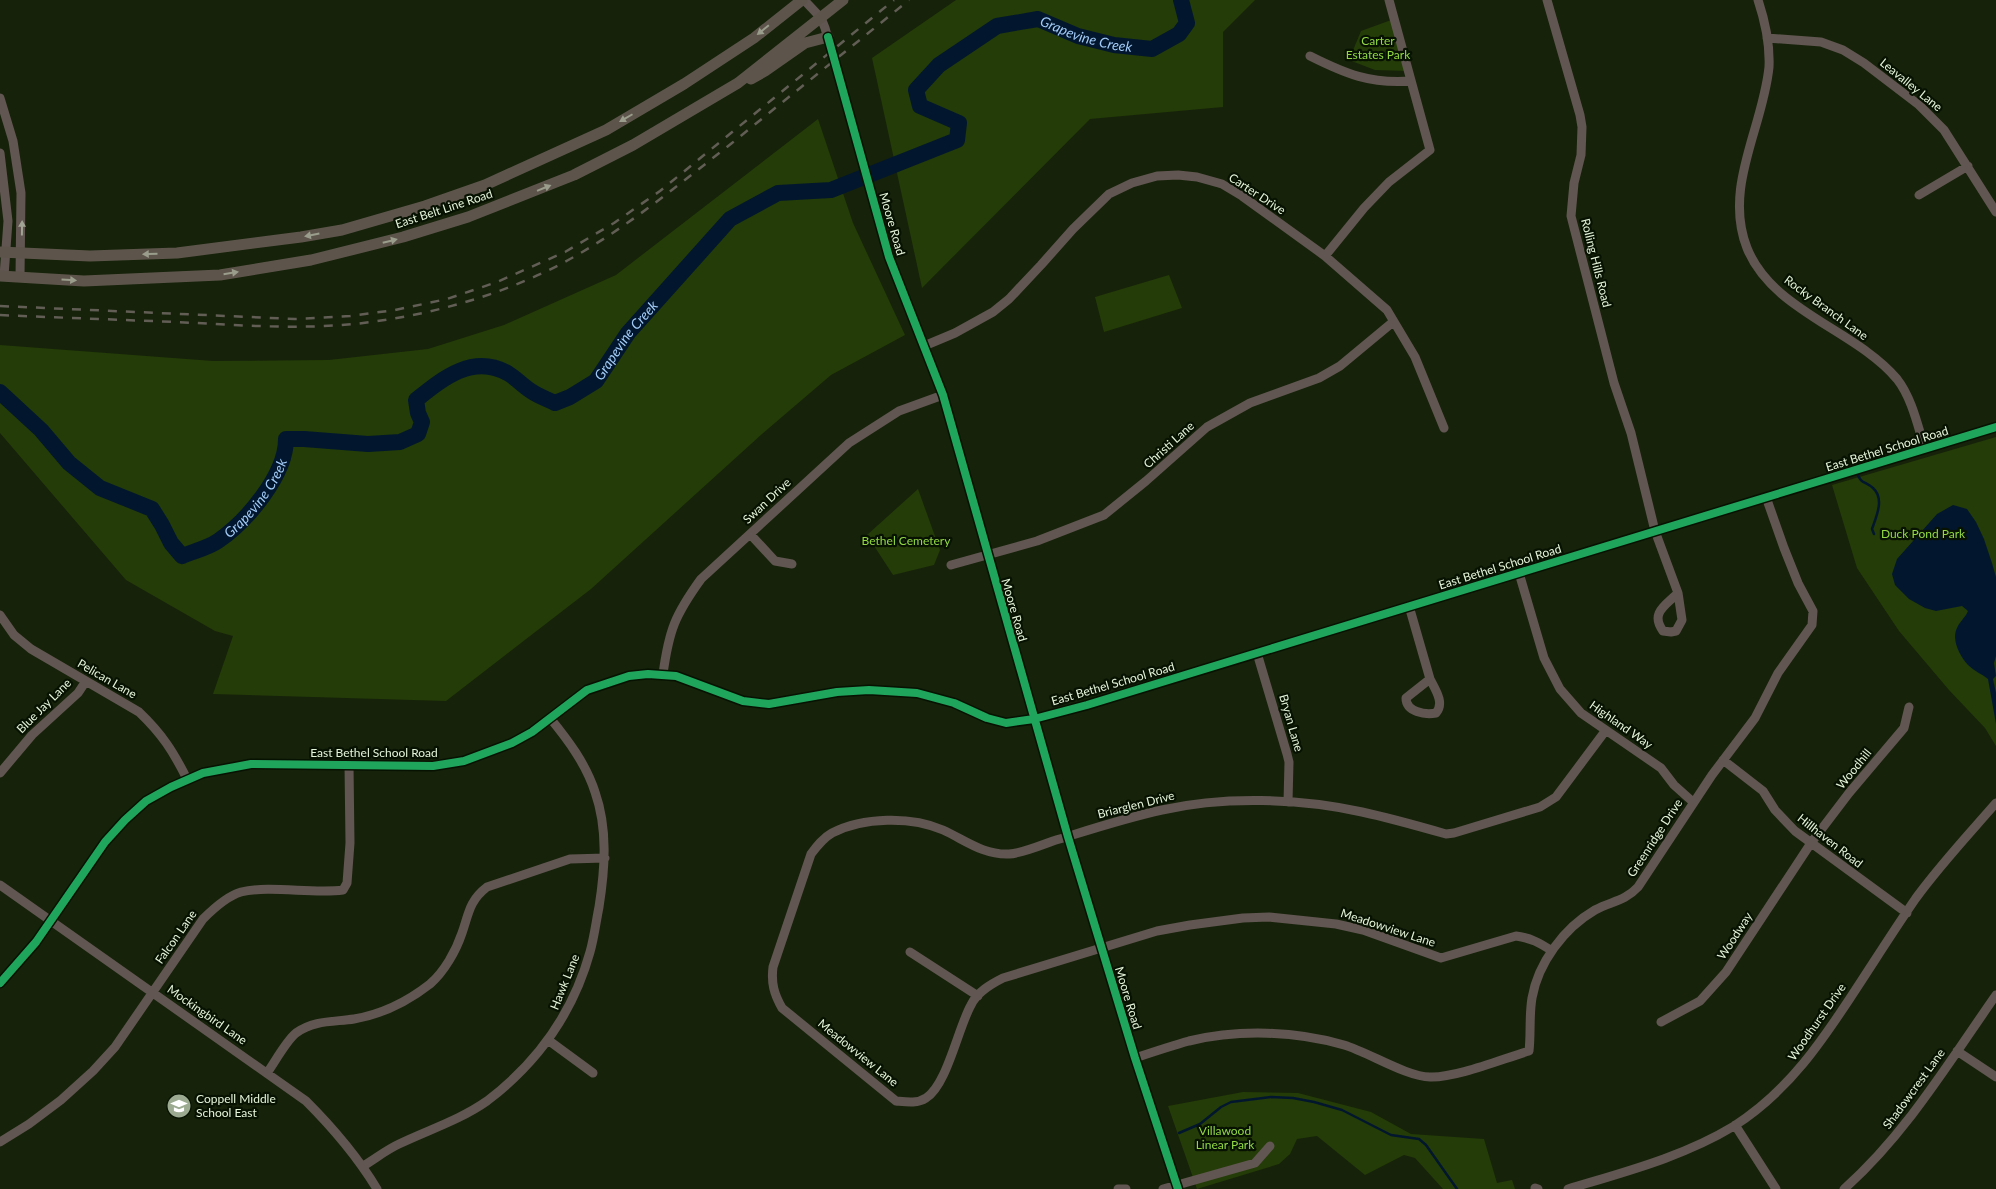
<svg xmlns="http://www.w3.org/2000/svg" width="1996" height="1189" font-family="Lato,sans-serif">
  <rect width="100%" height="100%" fill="#16220a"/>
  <path fill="#243c07" d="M956,0H1255L1223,32V107L1090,119L922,288L872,58Z
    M1394,19L1408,71L1375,70L1349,60L1361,31Z
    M818,119L853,223L905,335L831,375L762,434L591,589L446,701L213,694L233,636L215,631L126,580L0,433V345L213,361L329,360L428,349L504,325L616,275Z
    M1169,275L1182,308L1104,332L1095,297Z
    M1996,437V746L1985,728L1949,690L1899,631L1857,568L1832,485Z
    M918,489L940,550L934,565L893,575L867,535Z
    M1243,1092L1298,1093L1371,1112L1411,1134L1484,1139L1497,1183L1512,1180L1515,1189H1443L1415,1158L1404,1155L1365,1175L1317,1136L1297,1139L1290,1154L1279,1164L1197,1189L1168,1106Z"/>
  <path fill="#02172e" d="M1953,505L1967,509L1976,522L1984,539L1992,563L1996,577V656L1994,663L1996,676L1993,679L1996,693V724L1988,679C1982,674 1974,671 1968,665C1960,656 1951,640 1957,628C1960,621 1965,618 1968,611L1962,606L1936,611L1925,608L1909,599L1895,585L1892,574L1897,559L1937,514Z"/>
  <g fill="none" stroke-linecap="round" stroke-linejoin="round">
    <path stroke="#02172e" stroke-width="2.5" d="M1857,473C1861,484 1865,481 1873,488C1885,499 1876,517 1872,529L1874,534
      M1179,1133L1200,1124L1221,1107L1231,1102L1271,1097L1293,1098L1314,1102L1342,1110L1391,1135L1419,1139L1426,1145L1457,1189"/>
    <path stroke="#02172e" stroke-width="16" id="s1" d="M0,392L41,430L69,463L100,488L152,509L162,525L171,543L182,556C194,551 208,548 218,541C247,521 286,475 286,439H304L368,444L400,442L418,434L422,422L418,413L416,400C443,378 474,353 509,374C517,379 523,386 531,391C538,396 547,399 555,403L570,397L596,381L628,333L730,219L778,193L831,190L957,140L959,123L920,106L916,90L939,65L997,26L1038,19L1078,36L1114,45L1152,49L1179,34L1187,23L1181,0"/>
    <path stroke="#615651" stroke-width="9" d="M804,0L821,18L825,28L889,257L943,395L1068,837L1135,1058L1178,1189
      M1547,0L1580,115L1582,127L1581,155L1574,183L1571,216L1614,383L1631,433L1655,531L1678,593L1682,620L1676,631L1671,632L1663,631C1650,613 1665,606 1678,593
      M1758,0C1765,21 1770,45 1769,67C1763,128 1723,187 1747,248C1772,311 1856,330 1897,379C1912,398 1918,427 1925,449
      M1767,38L1821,42L1843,50L1864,63L1919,105L1944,130L1996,212
      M1310,56C1346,74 1370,84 1411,81
      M0,98L13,141L21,193L20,277
      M0,153L8,221L4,276
      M1919,195L1968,166
      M1325,256L1364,208L1389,182L1430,150L1389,0
      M924,346L955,333L993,312L1009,299L1041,265L1073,229L1109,194L1132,183L1157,176L1178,175L1197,177L1222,184L1242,196L1325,256L1387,310L1415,357L1444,428
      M750,534L775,561L792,564
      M951,565L1037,541L1104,515L1146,481L1207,427L1250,403L1319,378L1340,366L1393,322
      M1519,573L1544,658L1560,689L1581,713L1661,768L1674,785L1693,802
      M1409,606L1430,679
      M0,615L14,635L31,649L139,712C162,734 173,751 187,779
      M1257,653L1287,754L1289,762L1288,802
      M663,674C669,630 675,615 701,579L849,443L899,411L943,395
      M1430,679C1435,689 1445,703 1436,713C1425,715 1406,712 1406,698Z
      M1723,760L1763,791L1775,810L1795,831L1907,913
      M0,773L32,735L78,693L86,681
      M0,885L306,1101C333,1128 357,1156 377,1189
      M1552,951C1540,943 1531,938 1516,936L1441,958L1363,930L1336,924L1269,917L1243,918L1190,925L1157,931L1003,978C991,984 977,992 971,1005C958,1028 947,1085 926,1098C917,1104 906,1102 896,1101L782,1008C774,994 771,983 773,967L811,854C817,846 823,838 832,833C863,817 911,816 943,830C965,840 983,855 1009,854C1023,853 1039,846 1053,841C1089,830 1125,818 1162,810C1223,796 1300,798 1362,812C1390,818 1418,826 1446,834L1454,833L1540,807L1556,797L1606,730
      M910,952L978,996
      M0,983L36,942L105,842L125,820L146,801L171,787L203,773L251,764L433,766L464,761L512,743L532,732L587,690L629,676L648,674L676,676L743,701L769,704L837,692L869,690L917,693L954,703L987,718L1006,723L1034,719L1087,705L1996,427
      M1661,1022L1700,1001L1726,972L1811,843L1849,793L1904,728L1909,707
      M548,1040L593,1073
      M1957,1051L1996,1077
      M1135,1058C1153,1052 1171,1046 1189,1041C1239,1029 1295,1031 1344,1045C1368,1052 1407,1077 1430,1077C1456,1078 1502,1059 1529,1051C1531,1034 1529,1015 1532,998C1538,963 1564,928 1595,910C1611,901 1624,902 1638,887L1712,775L1755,718L1778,673L1812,625L1813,611L1798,583L1784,548L1766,497
      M267,1073C275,1062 286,1041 296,1033C314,1020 334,1022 354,1019C383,1014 407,1002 430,984C444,972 456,951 462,933C469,913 469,901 487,887L570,859L605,858
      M1735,1125L1776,1189
      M0,1142L29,1124L61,1100L93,1071L115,1047L203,919C213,909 227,896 241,892C270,885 312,894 343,890L347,883L350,843L349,766
      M363,1166C375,1159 386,1150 399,1144C428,1130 460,1120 487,1101C537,1063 573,1013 590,952C594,938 596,922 599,907C605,869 608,829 595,792C586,764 568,740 550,718
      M1535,1188L1538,1189
      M1118,1189H1126
      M1163,1189L1255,1163L1270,1146
      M1568,1189C1624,1172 1683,1157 1734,1126C1789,1091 1823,1040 1858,986C1877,957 1896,927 1916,898C1940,865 1969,834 1996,803
      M1844,1189C1906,1134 1949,1062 1996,995"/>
    <path stroke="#5d554b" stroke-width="11" d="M751,79L765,71L805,43L828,37
      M0,252L90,256L177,253L301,237L342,230L425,206L485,185L606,130L684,84L754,38L802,0
      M0,276L84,281L220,275L311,260L403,237L468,217L574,175L633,145L738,83L843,0"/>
    <path stroke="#625e56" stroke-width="2.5" stroke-dasharray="9 9" stroke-linecap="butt" d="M0,306L295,319L350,316L395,310L447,299L497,282L565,252L614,223L660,191L894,0
      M0,315C66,318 132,320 197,323C249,326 302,329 354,324C421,317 489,299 549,270C616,237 673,189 732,143C791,95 850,48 909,0"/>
    <defs>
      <path id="cycleway" d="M828,37L889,257L943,395L1068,837L1135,1058L1178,1189
        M0,983L36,942L105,842L125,820L146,801L171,787L203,773L251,764L433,766L464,761L512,743L532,732L587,690L629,676L648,674L676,676L743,701L769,704L837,692L869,690L917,693L954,703L987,718L1006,723L1034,719L1087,705L1996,427"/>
    </defs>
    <use href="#cycleway" stroke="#081202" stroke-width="11"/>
    <use href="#cycleway" stroke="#20a55d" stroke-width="8"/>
  </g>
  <defs><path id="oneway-solid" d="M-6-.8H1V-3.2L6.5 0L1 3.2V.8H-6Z" transform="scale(1.25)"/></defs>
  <g fill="#9a9d8b">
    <use href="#oneway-solid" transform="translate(763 30) rotate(141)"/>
    <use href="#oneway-solid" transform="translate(626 118) rotate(150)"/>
    <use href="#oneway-solid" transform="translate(544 188) rotate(-22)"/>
    <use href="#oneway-solid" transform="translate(312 235) rotate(169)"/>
    <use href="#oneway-solid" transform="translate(390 241) rotate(-14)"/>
    <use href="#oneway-solid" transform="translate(150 254) rotate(178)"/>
    <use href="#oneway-solid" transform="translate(231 273) rotate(-9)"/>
    <use href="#oneway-solid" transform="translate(69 280) rotate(4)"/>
  </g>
  <use fill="#a2a595" href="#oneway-solid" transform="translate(22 228) rotate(-89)"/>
  <defs>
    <symbol id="school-disc" viewBox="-11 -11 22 22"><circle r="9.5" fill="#9caa91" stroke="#081202"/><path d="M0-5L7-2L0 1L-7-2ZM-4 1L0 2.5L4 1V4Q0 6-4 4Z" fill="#fff"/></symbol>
  </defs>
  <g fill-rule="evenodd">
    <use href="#school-disc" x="165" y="1092" width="28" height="28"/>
  </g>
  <g text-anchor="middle" stroke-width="4.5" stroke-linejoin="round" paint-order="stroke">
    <g font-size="12" fill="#92d944" stroke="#081202">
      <text x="1378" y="45">Carter<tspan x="1378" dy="14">Estates Park</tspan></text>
      <text x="1923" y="538">Duck Pond Park</text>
      <text x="906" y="545">Bethel Cemetery</text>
      <text x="1225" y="1135">Villawood<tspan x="1225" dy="14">Linear Park</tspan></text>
    </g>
    <g font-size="12" fill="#e4f4d9" stroke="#081202">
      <text transform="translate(1911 85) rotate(39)" y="4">Leavalley Lane</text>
      <text transform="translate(1257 194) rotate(33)" y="4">Carter Drive</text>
      <text transform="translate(444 209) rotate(-18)" y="4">East Belt Line Road</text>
      <text transform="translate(892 224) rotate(74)" y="4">Moore Road</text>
      <text transform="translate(1596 263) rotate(76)" y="4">Rolling Hills Road</text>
      <text transform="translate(1826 308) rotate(36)" y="4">Rocky Branch Lane</text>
      <text transform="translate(1169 445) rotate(-42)" y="4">Christi Lane</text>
      <text transform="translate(1887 449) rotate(-17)" y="4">East Bethel School Road</text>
      <text transform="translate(767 501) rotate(-43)" y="4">Swan Drive</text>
      <text transform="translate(1500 567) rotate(-17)" y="4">East Bethel School Road</text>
      <text transform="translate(1014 610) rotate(74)" y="4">Moore Road</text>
      <text transform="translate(107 679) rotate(30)" y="4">Pelican Lane</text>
      <text transform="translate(1113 684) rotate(-16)" y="4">East Bethel School Road</text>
      <text transform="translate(44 706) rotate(-45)" y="4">Blue Jay Lane</text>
      <text transform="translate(1291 723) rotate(74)" y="4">Bryan Lane</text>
      <text transform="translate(1621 725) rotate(35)" y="4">Highland Way</text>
      <text x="374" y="757">East Bethel School Road</text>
      <text transform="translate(1854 769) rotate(-51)" y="4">Woodhill</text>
      <text transform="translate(1136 805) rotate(-14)" y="4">Briarglen Drive</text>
      <text transform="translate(1655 838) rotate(-57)" y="4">Greenridge Drive</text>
      <text transform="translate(1830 841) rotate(38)" y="4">Hillhaven Road</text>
      <text transform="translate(1388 928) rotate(18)" y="4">Meadowview Lane</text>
      <text transform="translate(1735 936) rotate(-57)" y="4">Woodway</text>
      <text transform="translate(176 937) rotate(-55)" y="4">Falcon Lane</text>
      <text transform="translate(565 982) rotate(-68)" y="4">Hawk Lane</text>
      <text transform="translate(1128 998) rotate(73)" y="4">Moore Road</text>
      <text transform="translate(207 1015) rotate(35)" y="4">Mockingbird Lane</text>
      <text transform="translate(1817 1022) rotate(-55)" y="4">Woodhurst Drive</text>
      <text transform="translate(858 1053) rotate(39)" y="4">Meadowview Lane</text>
      <text transform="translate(1914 1089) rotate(-54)" y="4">Shadowcrest Lane</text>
    </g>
    <g font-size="12" fill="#e4f4d9" stroke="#081202" text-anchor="start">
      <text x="196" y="1103">Coppell Middle<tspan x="196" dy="14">School East</tspan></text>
    </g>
    <g font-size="14" font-style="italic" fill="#a3ccf8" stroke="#081202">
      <text dy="5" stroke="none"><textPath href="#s1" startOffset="1518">Grapevine Creek</textPath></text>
      <text dy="5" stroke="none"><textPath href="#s1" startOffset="842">Grapevine Creek</textPath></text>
      <text dy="5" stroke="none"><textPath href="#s1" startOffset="348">Grapevine Creek</textPath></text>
    </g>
  </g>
</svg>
